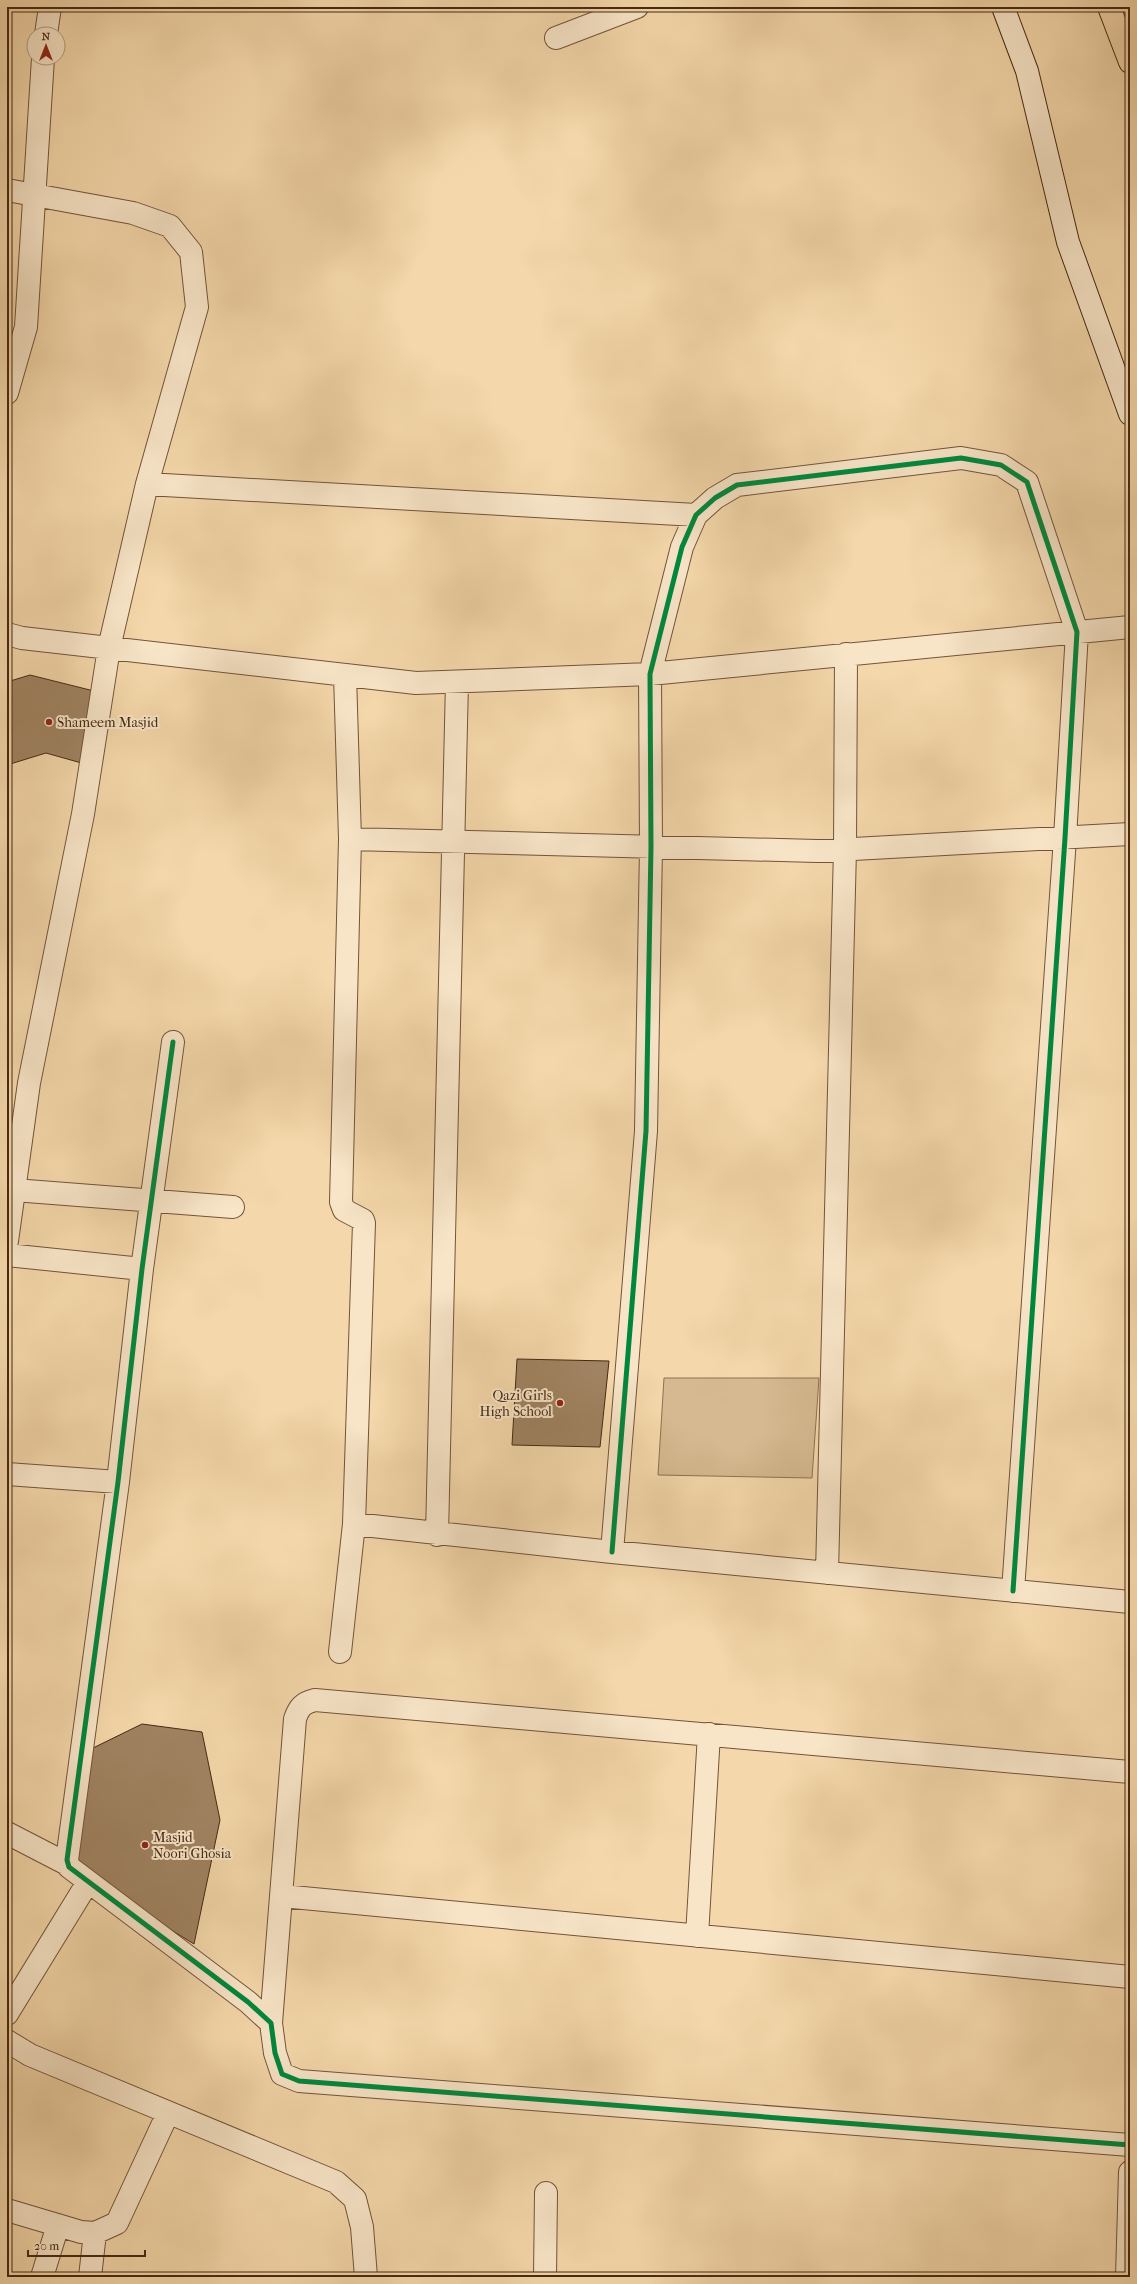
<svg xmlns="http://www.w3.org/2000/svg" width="1137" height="2284" font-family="'IM FELL French Canon',serif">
  <rect width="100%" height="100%" fill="#f4d7aa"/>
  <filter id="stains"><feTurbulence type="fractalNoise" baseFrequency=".005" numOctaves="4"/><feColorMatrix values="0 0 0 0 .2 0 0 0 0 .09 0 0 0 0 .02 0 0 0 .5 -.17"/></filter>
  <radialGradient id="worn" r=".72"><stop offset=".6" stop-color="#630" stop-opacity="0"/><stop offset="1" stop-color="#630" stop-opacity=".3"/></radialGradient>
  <path fill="#d6b990" stroke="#8e7152" d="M664,1378H819L812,1478L658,1475Z"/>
  <path fill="#a08362" stroke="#462913" d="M30,675L94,691L85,764L46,753L7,765V682Z
    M517,1359L609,1361L600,1447L512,1445Z
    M142,1724L202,1732L220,1820L194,1944L74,1870L91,1749Z"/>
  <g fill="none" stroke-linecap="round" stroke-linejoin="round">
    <defs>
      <path id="street" d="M46,34L50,7
        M556,38L637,7
        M7,190L133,213L170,226L191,252L197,307L147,484L109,648L83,814L29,1083L7,1241
        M7,393L26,327L43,58
        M147,484L696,515
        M7,634L22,638L416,683L650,674L1130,627
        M350,839L817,851L1130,834
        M173,1042L142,1269L118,1482L67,1860L69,1867L248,2002L271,2023L275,2053L282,2074L299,2081L1130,2145
        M14,1190L233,1207
        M7,1255L142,1269
        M7,1474L118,1482
        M354,1524L612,1552L1130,1602
        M437,1535L457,682
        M612,1552L646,1131L651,847L650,674L682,547L696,515L715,498L737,485L961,458L1001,465L1027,482L1077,632L1065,838L1013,1591
        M827,1573L845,849L846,654
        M340,1652L354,1524L364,1223L363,1220L344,1210L341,1202L350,839L345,675
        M7,1833L67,1864
        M282,1896L1130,1977
        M697,1936L709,1734
        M7,2014L88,1882
        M271,2023L295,1719C299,1707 303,1703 315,1700L1130,1772
        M7,2041L30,2055L336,2182L355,2199L362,2227L366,2277
        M7,2210L81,2232L95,2233L117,2223L168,2113
        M42,2277L58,2225
        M90,2277L95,2233
        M545,2277L546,2193
        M1127,2277L1130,2172"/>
      <path id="secondary" d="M1003,7L1027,71L1068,242L1130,414"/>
      <path id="primary" d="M1109,7L1130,62"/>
    </defs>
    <use href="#street" stroke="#725439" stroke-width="24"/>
    <use href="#secondary" stroke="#462913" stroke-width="24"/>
    <use href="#primary" stroke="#462913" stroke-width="24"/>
    <use href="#street" stroke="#f8e5c8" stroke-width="22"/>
    <use href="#secondary" stroke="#f8e5c8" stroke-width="22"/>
    <use href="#primary" stroke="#f4d7aa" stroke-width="22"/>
    <defs>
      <path id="cycleway" d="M173,1042L142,1269L118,1482L67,1860L69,1867L248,2002L271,2023L275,2053L282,2074L299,2081L1130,2145
        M612,1552L646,1131L651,847L650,674L682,547L696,515L715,498L737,485L961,458L1001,465L1027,482L1077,632L1065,838L1013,1591"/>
    </defs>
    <use href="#cycleway" stroke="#f8e5c8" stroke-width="8"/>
    <use href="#cycleway" stroke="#00873e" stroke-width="5"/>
  </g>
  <g fill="#8f2418" stroke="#f8e5c8" stroke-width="1.5">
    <circle cx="49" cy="722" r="4"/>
    <circle cx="560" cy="1403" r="4"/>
    <circle cx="145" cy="1845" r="4"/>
  </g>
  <g text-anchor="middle" stroke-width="4" stroke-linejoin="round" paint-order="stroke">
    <g font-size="14" fill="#462913" stroke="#f8e5c8" text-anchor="start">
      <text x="57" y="727">Shameem Masjid</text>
      <text x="552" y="1400" text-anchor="end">Qazi Girls<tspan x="552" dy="16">High School</tspan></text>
      <text x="153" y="1842">Masjid<tspan x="153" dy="16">Noori Ghosia</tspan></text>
    </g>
  </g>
  <rect width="1137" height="2284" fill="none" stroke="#f4d7aa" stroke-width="24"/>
  <rect x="8" y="8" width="1121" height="2268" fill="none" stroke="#462913" stroke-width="2"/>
  <rect x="12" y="12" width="1113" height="2260" fill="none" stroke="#462913"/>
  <g transform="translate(46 46)"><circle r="19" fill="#f8e5c8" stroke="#b19a80"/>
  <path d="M0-3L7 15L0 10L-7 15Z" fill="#8f2418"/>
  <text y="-6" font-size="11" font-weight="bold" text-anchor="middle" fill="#462913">N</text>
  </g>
  <path d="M28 2250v6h117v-6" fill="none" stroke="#462913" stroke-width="2"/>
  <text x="34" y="2250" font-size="12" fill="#462913" stroke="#f8e5c8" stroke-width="3" paint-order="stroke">20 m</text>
  <rect width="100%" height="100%" filter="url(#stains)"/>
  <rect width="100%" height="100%" fill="url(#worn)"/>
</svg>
